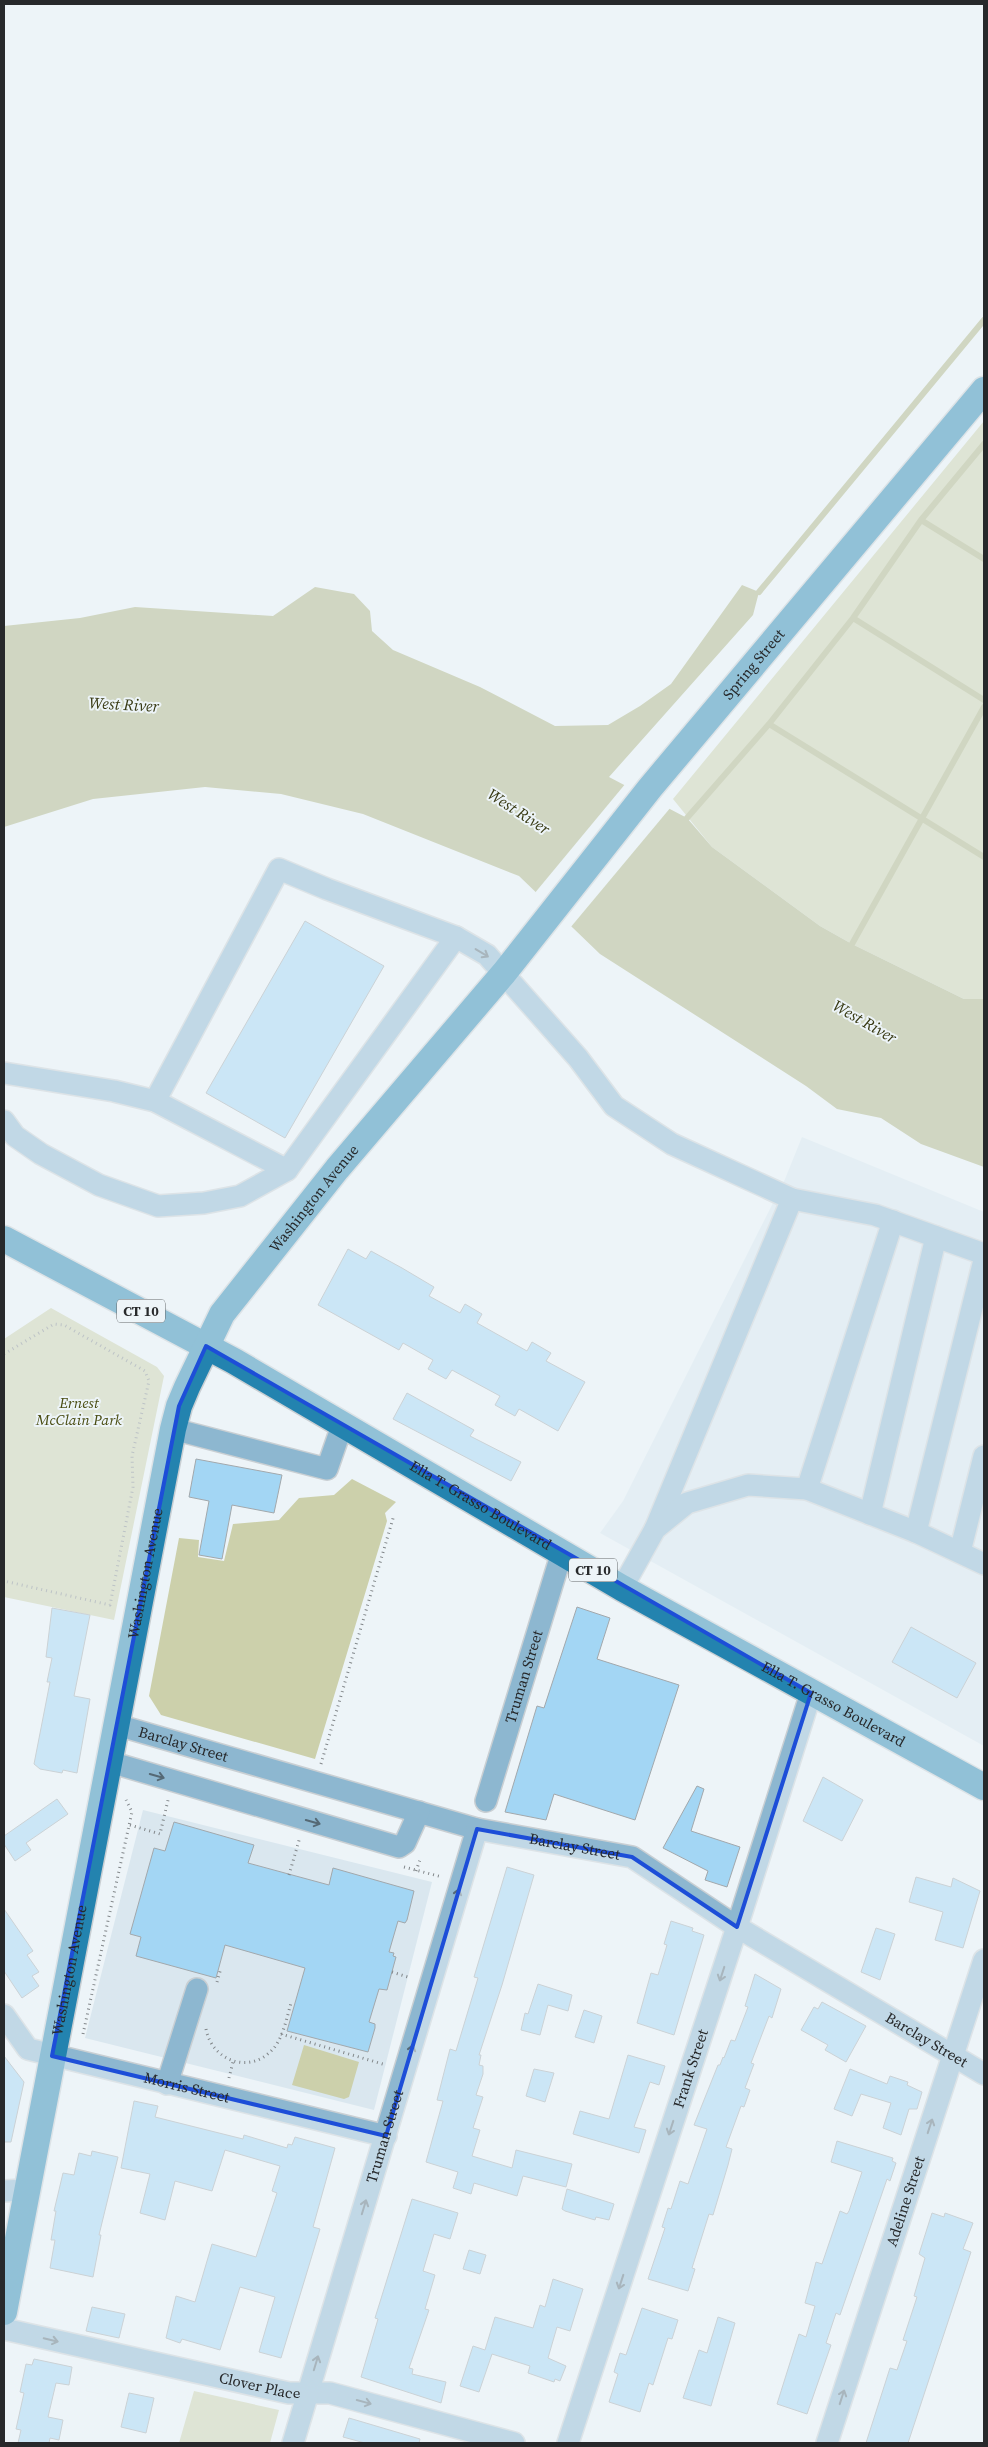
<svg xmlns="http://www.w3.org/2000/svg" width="988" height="2447" font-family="'Source Serif 4',serif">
  <rect width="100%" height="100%" fill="#edf4f8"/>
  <path fill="#dae7ef" d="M802,1137L984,1212V1746L600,1533L623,1501L785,1179Z
    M143,1810L432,1882L374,2110L85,2038Z"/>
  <path fill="#ccd0ab" d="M984,421V999H964L852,944L820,926L712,847L673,799Z
    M51,1308L157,1367L164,1376L114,1620L4,1597V1339Z
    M352,1479L396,1502L385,1513L387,1521L315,1759L161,1715L149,1696L179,1538L199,1540L198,1557L224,1561L233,1524L279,1520L299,1498L334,1495Z
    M304,2045L359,2062L349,2097L344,2099L292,2085Z
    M194,2391L279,2410L270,2443H179Z"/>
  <path fill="#adb280" d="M742,585L759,592L753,615L609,777L687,818L712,847L820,926L852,944L964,999H984V1167L921,1144L881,1118L837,1109L806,1086L600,954L519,876L363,814L281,794L205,787L93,799L4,827V626L80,618L135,607L273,616L315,587L354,594L370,611L372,631L393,650L480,687L555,726L608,725L640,706L671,684Z"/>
  <path fill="#edf4f8" d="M626,783L671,807L570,928L534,894Z"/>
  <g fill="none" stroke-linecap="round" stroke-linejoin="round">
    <path stroke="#adb280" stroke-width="6" d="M921,520L984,559
      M759,592L984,320
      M853,618L984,700
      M769,724L984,857
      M687,818L769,724L853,618L921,520L984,444
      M852,944L984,707"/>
  </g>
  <path fill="#a3d6f4" stroke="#a2a8ac" d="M305,921L384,966L285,1138L206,1093Z
    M348,1249L366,1259L371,1251L402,1268L434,1287L429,1296L460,1313L465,1304L482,1314L477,1323L527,1351L532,1342L551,1353L546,1361L585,1382L558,1431L519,1409L515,1416L495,1405L500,1396L452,1370L446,1379L428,1369L433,1360L403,1343L399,1350L318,1305Z
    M407,1393L474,1430L470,1436L521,1462L511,1481L393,1419Z
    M196,1459L282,1475L274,1513L232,1505L222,1559L199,1555L209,1501L189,1497Z
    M577,1607L610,1618L597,1659L679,1685L635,1820L554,1794L546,1820L505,1812L537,1706L544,1708Z
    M52,1608L90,1615L74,1696L90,1699L77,1773L63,1770L62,1773L40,1769L34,1764L50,1682H47L52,1658L46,1657Z
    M911,1627L976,1663L957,1698L892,1662Z
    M823,1777L863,1800L842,1841L803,1821Z
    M697,1786L704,1789L691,1831L740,1847L727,1887L705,1880L708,1871L663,1848Z
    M57,1799L68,1814L26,1843L31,1850L15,1861L4,1844V1836Z
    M174,1822L254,1845L248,1863L329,1885L333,1868L414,1891L407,1920L405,1923L398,1921L389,1952L394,1953L393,1956L396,1957L387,1990L379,1989L369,2022L375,2024V2028L368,2052L287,2031L305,1968L225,1945L216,1978L136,1956L141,1937L130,1934L154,1848L165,1851Z
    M507,1867L534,1875L502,1985L479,2055H481L479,2065L483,2066V2074L476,2095L483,2097L473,2128L480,2130L472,2156L512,2168L516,2150L572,2164L566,2187L523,2176L517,2196L474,2183L471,2194L453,2188L458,2172L426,2162L443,2101L437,2100L450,2049L456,2051L478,1978L474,1977Z
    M916,1877L951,1887L953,1878L980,1891L963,1948L935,1940L943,1912L909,1902Z
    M4,1909L33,1951L27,1955L39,1972L32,1976L39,1986L22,1998L4,1971Z
    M671,1921L693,1928L692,1931L704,1935L674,2035L637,2023L651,1973L658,1975L667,1945L664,1944Z
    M876,1928L895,1934L880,1980L861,1972Z
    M755,1974L781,1989L772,2018L769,2016L751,2063L754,2064L745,2088L750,2090L744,2107L741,2106L726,2147L732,2149L728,2165L713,2215L709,2214L692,2268L695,2269L688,2291L648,2279L665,2228L662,2227L668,2208L671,2209L680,2181L688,2184L707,2129L694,2125L718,2065H720L723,2057L724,2058L731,2040L735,2041L748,2007L745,2006Z
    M538,1984L572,1995L568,2011L548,2005L540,2035L521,2030L525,2013L528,2014Z
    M822,2002L866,2026L846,2062L825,2050L828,2045L801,2030L814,2007L818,2009Z
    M584,2010L602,2016L594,2043L575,2037Z
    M628,2055L665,2066L659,2085L650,2082L634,2127L646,2130L639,2153L573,2134L580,2111L609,2119Z
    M4,2056L24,2082L11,2142H4Z
    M534,2069L554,2073L545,2102L526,2096Z
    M850,2069L887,2084L890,2076L908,2082L907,2085L922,2092L917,2109H909L901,2135L883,2128L891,2103L861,2094L852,2116L834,2109Z
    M134,2101L158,2106L155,2117L243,2139L244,2135L287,2148L288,2144L292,2145L295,2137L335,2148L313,2227L320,2229L281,2358L259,2352L275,2297L240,2287L220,2350L182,2339L180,2343L166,2338L176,2296L195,2302L212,2244L256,2257L277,2193L272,2191L280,2166L225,2150L212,2191L175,2181L165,2220L140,2213L150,2174L121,2168Z
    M837,2141L893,2158L892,2161L896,2163L890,2181L887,2179L840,2315L836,2313L826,2343L831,2345L807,2414L777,2404L799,2334L806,2337L815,2306L805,2303L816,2262L822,2264L840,2211L847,2214L849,2211L862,2172L831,2162Z
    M92,2151L118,2157L99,2235H101L93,2277L50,2268L55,2240H51L56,2211H54L63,2173L74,2175L79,2153L91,2156Z
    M567,2189L614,2204L609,2220L596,2217L595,2220L565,2211L562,2209Z
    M412,2199L458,2213L450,2239L434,2234L423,2271L435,2275L425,2309L429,2310L409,2368L413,2369L412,2374L446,2382L441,2403L361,2377L378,2319L375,2318Z
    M932,2213L944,2217L945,2213L973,2223L963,2249L971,2252L908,2443H866L890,2368L897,2370L907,2341L903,2340L917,2297L914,2296L925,2258L919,2254Z
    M469,2250L486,2255L480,2274L463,2269Z
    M553,2279L583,2289L570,2331L557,2327L548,2358L566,2366L560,2381L555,2379L554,2382L528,2373L530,2366L492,2354L479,2392L460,2386L473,2346L485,2350L495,2317L533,2328L540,2305L545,2307Z
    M92,2307L125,2314L119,2338L86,2331Z
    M642,2308L678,2320L672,2339L668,2338L653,2385L649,2383L640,2412L609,2402L618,2374L614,2372L620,2353L626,2355Z
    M718,2317L735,2323L711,2406L683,2398L699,2350L707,2353Z
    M34,2359L72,2367L69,2385L56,2383L48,2417L63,2420L59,2440L50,2438L49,2443H18L21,2430L16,2429L24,2393L20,2392L26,2364L32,2365Z
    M129,2393L154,2398L146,2433L121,2427Z
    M349,2418L420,2439L419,2443H365L343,2437Z"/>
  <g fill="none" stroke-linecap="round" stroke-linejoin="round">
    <defs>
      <g id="minor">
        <path d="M4,1073L114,1091L155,1101L287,1170L456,937"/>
        <path d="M155,1101L279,869L327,889L456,937L487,955L578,1058L614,1106L672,1144L792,1199L655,1529"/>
        <path d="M4,1121L15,1136L41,1154L99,1185L158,1206L204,1203L240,1196L287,1170"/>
        <path d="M792,1199L875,1215L984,1254"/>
        <path d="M173,1429L327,1469L343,1423"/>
        <path d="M807,1489L893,1221"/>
        <path d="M870,1514L936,1237"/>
        <path d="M916,1532L984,1260"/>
        <path d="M960,1552L984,1456"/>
        <path d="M622,1588L655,1529L687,1503L748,1485L807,1489L916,1532L984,1564"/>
        <path id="s1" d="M117,1725L477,1829L632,1857L737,1927L984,2074"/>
        <path d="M110,1762L399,1847L405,1843L419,1812"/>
        <path id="s2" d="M486,1801L562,1552"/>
        <path id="s3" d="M4,2015L28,2049L386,2136"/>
        <path d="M167,2084L197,1989"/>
        <path d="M4,2191L26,2190"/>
        <path id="s4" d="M4,2329L289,2393H330L514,2443"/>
        <path id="s5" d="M293,2443L477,1829"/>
        <path id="s6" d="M568,2443L737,1927L811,1693"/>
        <path id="s7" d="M827,2443L984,1960"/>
      </g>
      <g id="major">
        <path id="s8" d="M4,1239L234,1361L622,1588L984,1787"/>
        <path id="s9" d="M4,2312L173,1429L179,1406L187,1387L222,1314L337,1169L504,973L650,788L984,390"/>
      </g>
    </defs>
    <use href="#minor" stroke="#c9cfd3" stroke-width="24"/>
    <use href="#major" stroke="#c9cfd3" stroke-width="29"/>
    <path stroke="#82878a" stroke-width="3" stroke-dasharray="1 4" stroke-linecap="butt" d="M4,1354L54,1324L64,1325L145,1371L149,1381L132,1456L133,1487L110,1605L4,1581
      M321,1764L394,1515
      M130,1825L160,1834L168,1800
      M404,1867L442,1877
      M416,1871L421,1857
      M289,1875L300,1837
      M392,1972L411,1978
      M217,1982L221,1968
      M206,2029C212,2061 250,2075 273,2049C283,2038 287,2017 291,2003
      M83,2034L132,1812L126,1800
      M281,2034L386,2065
      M229,2078L233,2062"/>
    <use href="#minor" stroke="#8db7d0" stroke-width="21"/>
    <use href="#major" stroke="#2383af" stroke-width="26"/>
  </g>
  <defs><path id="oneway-shaft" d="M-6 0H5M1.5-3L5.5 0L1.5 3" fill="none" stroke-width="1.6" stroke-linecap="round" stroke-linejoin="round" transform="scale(1.25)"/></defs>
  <g stroke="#556975">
    <use href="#oneway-shaft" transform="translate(482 953) rotate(31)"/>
    <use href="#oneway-shaft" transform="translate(157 1776) rotate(16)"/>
    <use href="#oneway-shaft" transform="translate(313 1822) rotate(16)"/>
    <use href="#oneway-shaft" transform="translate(457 1896) rotate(-74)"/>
    <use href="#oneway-shaft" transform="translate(722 1974) rotate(108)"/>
    <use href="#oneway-shaft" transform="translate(411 2052) rotate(-74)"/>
    <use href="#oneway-shaft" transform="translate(930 2126) rotate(-72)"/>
    <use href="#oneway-shaft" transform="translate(671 2128) rotate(108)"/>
    <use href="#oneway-shaft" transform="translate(364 2207) rotate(-73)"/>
    <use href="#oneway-shaft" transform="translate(621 2282) rotate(108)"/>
    <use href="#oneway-shaft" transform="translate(51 2340) rotate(13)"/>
    <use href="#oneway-shaft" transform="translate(316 2363) rotate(-73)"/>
    <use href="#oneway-shaft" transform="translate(842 2397) rotate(-72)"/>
    <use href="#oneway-shaft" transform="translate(364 2402) rotate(15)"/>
  </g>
  <path d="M0 0H988V2447H0ZM206,1346L811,1693L737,1927L632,1857L477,1829L386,2136L52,2056L179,1406Z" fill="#edf4f8" fill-opacity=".55" fill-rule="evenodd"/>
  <path fill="none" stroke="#1d4ed8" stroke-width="4" stroke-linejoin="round" d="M206,1346L811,1693L737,1927L632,1857L477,1829L386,2136L52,2056L179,1406Z"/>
  <g text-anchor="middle" stroke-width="4" stroke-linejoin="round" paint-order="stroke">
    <g fill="#edf4f8" stroke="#626668" stroke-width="1">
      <rect x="117" y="1299.5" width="48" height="23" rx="4"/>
      <rect x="569" y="1558.5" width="48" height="23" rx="4"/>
    </g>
    <g font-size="14" font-weight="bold" fill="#27292b">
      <text x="141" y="1316">CT 10</text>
      <text x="593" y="1575">CT 10</text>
    </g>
    <g font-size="15" fill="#27292b" stroke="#edf4f8">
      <text dy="5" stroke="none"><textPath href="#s9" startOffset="1864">Spring Street</textPath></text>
      <text dy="5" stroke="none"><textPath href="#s9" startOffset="1172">Washington Avenue</textPath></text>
      <text dy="5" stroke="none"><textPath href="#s8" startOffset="546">Ella T. Grasso Boulevard</textPath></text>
      <text dy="5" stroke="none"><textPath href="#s9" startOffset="752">Washington Avenue</textPath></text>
      <text dy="5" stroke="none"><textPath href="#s2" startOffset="130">Truman Street</textPath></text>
      <text dy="5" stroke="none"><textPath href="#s8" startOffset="951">Ella T. Grasso Boulevard</textPath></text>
      <text dy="5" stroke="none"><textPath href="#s1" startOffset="69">Barclay Street</textPath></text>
      <text dy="5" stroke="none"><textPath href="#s1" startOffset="474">Barclay Street</textPath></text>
      <text dy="5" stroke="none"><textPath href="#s9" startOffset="348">Washington Avenue</textPath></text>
      <text dy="5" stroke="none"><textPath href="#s1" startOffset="879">Barclay Street</textPath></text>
      <text dy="5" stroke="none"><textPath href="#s6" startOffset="394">Frank Street</textPath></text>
      <text dy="5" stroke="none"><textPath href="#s3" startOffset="205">Morris Street</textPath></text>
      <text dy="5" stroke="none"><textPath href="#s5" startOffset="320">Truman Street</textPath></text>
      <text dy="5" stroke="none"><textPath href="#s7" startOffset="254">Adeline Street</textPath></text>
      <text dy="5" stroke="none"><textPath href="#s4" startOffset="262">Clover Place</textPath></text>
    </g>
    <g font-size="15" font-style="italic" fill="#494c11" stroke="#edf4f8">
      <text x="79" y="1408">Ernest<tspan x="79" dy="17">McClain Park</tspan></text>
    </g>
    <g font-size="16" font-style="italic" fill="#373912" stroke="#edf4f8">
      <text transform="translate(124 704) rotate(3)" y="6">West River</text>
      <text transform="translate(519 811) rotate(33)" y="6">West River</text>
      <text transform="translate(865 1021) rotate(30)" y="6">West River</text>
    </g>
  </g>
  <rect width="988" height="2447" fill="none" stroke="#27292b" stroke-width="10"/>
</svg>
